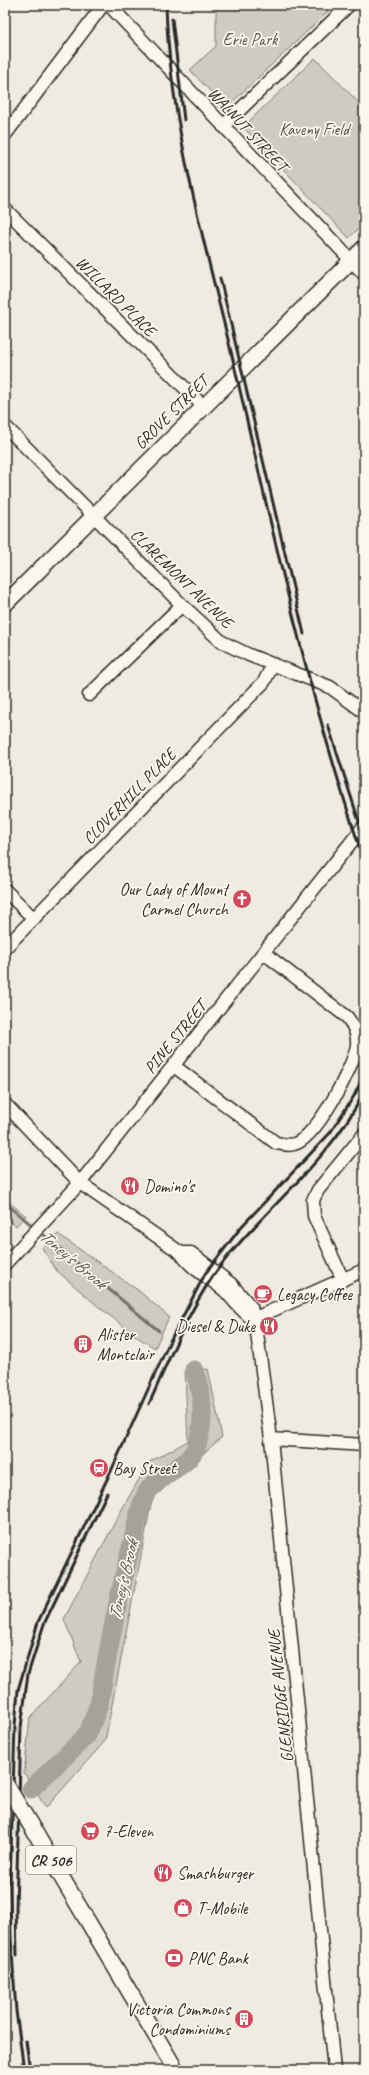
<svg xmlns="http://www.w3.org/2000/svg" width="369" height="2075" font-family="Caveat,sans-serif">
  <rect width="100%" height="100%" fill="#eeebe0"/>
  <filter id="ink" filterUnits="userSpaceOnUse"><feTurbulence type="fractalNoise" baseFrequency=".025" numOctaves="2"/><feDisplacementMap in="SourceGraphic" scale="8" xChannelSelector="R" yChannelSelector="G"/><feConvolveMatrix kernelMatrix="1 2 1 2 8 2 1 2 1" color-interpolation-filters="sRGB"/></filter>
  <g filter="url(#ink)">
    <path fill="#cecbc2" stroke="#7c7b76" d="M216,5H335L226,108L190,70L216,46Z
      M315,58L364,108V223L349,238L243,127Z
      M5,1199L26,1216L16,1226L5,1218Z
      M58,1234L139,1291L169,1317L155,1348L140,1339L100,1308L56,1270L42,1248Z
      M208,1369L222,1437L152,1499L105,1741L46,1808L24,1773L30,1718L81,1662L64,1619L122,1509L149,1462L188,1441L185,1373Z"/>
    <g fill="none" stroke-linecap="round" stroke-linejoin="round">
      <path stroke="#74726e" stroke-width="3" d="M5,1203L34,1227
        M39,1231L159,1331"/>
      <path stroke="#a4a29a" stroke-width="19" d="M31,1789L84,1738L89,1731L99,1704C108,1650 118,1597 132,1544C136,1528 138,1509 146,1494C157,1473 188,1470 197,1445C205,1420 203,1394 194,1370"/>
      <defs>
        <path id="minor" d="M109,5L364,274
          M223,126L349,5
          M5,135L103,5
          M5,209L203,406
          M5,426L182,605L222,642L249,655L330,687L364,712
          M89,695L182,605
          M5,890L34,919
          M5,948L264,682L273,664
          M174,1066L276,1143C282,1144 288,1146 294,1144C316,1139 354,1066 357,1045C358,1033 353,1025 347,1017L264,953
          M5,1104L80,1183L181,1253C190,1268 210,1278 224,1290C234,1300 241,1311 253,1319
          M181,1253H191L231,1284L251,1307L257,1333L271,1439L334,2070
          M5,1264L80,1183L364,826
          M343,1280L314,1216L313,1200L318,1190L364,1134
          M253,1319L364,1270
          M271,1439L364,1445"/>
        <path id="major" d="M5,604L364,248
          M36,1834L176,2070"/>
      </defs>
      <use href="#minor" stroke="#2b2b2b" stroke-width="15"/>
      <use href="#major" stroke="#2b2b2b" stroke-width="18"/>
      <use href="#minor" stroke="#fbf7ec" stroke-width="12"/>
      <use href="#major" stroke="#fbf7ec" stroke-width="15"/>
      <path stroke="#2b2b2b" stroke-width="3" d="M166,5C170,126 205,243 233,360C272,528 308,697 364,860
        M172,19L184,120
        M220,278L304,634
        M328,725L364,837
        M149,1404C171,1355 194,1296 229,1255C274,1201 333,1156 364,1092
        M17,1955L16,1909L21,1727L28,1674L44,1624L107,1493
        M26,2041L30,2070
        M24,2070L16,2011L11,1938L10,1885L15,1726L18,1690L38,1622L112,1469L169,1343L205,1274L242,1226L330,1133L354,1096L364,1075"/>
      <defs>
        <path id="major-bridge" d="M5,1783L36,1834"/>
      </defs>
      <use href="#major-bridge" stroke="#2b2b2b" stroke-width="18" stroke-linecap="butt"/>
      <use href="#major-bridge" stroke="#fbf7ec" stroke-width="15"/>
    </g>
  </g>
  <defs>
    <symbol id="church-disc" viewBox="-11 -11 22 22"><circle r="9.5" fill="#d1495b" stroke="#fbf7ec"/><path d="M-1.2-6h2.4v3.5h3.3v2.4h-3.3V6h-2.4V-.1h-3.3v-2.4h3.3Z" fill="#fff"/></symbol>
    <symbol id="restaurant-disc" viewBox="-11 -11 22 22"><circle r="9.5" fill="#d1495b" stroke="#fbf7ec"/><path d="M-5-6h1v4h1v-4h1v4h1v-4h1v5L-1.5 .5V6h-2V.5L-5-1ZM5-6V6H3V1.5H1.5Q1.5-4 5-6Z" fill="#fff"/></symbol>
    <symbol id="cafe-disc" viewBox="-11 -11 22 22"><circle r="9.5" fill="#d1495b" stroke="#fbf7ec"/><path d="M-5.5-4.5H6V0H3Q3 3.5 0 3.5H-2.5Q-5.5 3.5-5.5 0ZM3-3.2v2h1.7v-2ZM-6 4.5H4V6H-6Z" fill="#fff"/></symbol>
    <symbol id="building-disc" viewBox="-11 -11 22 22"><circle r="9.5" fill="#d1495b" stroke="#fbf7ec"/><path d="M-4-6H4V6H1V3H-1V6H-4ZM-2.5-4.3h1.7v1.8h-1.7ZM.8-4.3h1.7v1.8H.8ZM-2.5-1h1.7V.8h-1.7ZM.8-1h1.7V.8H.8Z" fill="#fff"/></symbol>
    <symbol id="station-disc" viewBox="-11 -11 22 22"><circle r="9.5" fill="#d1495b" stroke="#fbf7ec"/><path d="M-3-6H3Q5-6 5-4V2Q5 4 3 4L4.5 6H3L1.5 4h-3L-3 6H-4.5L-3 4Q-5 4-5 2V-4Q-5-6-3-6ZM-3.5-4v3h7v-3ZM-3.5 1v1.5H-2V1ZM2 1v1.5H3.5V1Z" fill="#fff"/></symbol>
    <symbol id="supermarket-disc" viewBox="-11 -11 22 22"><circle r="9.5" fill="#d1495b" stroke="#fbf7ec"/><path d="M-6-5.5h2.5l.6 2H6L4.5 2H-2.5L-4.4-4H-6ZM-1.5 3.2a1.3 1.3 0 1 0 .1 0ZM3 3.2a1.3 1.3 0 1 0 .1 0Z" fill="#fff"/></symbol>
    <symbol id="shop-disc" viewBox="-11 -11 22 22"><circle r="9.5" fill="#d1495b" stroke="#fbf7ec"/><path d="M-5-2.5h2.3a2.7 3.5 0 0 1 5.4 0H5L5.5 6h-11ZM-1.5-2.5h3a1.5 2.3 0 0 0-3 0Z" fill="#fff"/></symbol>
    <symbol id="bank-disc" viewBox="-11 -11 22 22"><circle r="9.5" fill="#d1495b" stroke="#fbf7ec"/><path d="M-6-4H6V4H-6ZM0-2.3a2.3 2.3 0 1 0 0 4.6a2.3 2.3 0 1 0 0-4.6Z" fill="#fff"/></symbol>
  </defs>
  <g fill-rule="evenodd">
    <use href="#church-disc" x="231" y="888" width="22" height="22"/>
    <use href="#restaurant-disc" x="119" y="1175" width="22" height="22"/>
    <use href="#cafe-disc" x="252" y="1283" width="22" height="22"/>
    <use href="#restaurant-disc" x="258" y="1315" width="22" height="22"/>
    <use href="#building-disc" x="72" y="1333" width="22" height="22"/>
    <use href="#station-disc" x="88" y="1457" width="22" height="22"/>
    <use href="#supermarket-disc" x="79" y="1820" width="22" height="22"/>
    <use href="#restaurant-disc" x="152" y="1862" width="22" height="22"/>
    <use href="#shop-disc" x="172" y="1897" width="22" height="22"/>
    <use href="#bank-disc" x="163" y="1947" width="22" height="22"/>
    <use href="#building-disc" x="233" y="2008" width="22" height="22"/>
  </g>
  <g text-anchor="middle" stroke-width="3.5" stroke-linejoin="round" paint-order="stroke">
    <rect fill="#fbf7ec" stroke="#696865" stroke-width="1" x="26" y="1846" width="50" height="28" rx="3"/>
    <g font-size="16" font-weight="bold" fill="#2b2b2b">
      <text x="51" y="1866">CR 506</text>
    </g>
    <g font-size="17" fill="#545351" stroke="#fbf7ec">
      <text x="250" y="45">Erie Park</text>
      <text x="314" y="135">Kaveny Field</text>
    </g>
    <g font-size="17" fill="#2b2b2b" stroke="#fbf7ec">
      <text transform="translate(248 129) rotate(47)" y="6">WALNUT STREET</text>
      <text transform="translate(116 296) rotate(45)" y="6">WILLARD PLACE</text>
      <text transform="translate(171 412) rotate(-45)" y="6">GROVE STREET</text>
      <text transform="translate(182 578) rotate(44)" y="6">CLAREMONT AVENUE</text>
      <text transform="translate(129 796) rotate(-46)" y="6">CLOVERHILL PLACE</text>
      <text transform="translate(175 1037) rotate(-51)" y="6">PINE STREET</text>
      <text transform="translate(280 1696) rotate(-96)" y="6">GLENRIDGE AVENUE</text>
    </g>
    <g font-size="17" fill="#2b2b2b" stroke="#fbf7ec" text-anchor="start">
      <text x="228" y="895" text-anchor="end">Our Lady of Mount<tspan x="228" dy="20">Carmel Church</tspan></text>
      <text x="144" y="1192">Domino's</text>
      <text x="277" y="1300">Legacy Coffee</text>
      <text x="255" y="1332" text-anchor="end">Diesel &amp; Duke</text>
      <text x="97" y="1340">Alister<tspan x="97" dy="20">Montclair</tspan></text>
      <text x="113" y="1474">Bay Street</text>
      <text x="104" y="1837">7-Eleven</text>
      <text x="177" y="1879">Smashburger</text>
      <text x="197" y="1914">T-Mobile</text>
      <text x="188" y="1964">PNC Bank</text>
      <text x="230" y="2015" text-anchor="end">Victoria Commons<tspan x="230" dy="20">Condominiums</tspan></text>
    </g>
    <g font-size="18" font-style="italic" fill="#555552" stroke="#fbf7ec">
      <text transform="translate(73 1259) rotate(40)" y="6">Toney's Brook</text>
      <text transform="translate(123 1580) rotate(-77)" y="6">Toney's Brook</text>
    </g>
  </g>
  <rect width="369" height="2075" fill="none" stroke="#fbf7ec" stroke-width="20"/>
  <rect x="10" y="10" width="349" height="2055" fill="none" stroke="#2b2b2b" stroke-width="1.5" filter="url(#ink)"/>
</svg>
